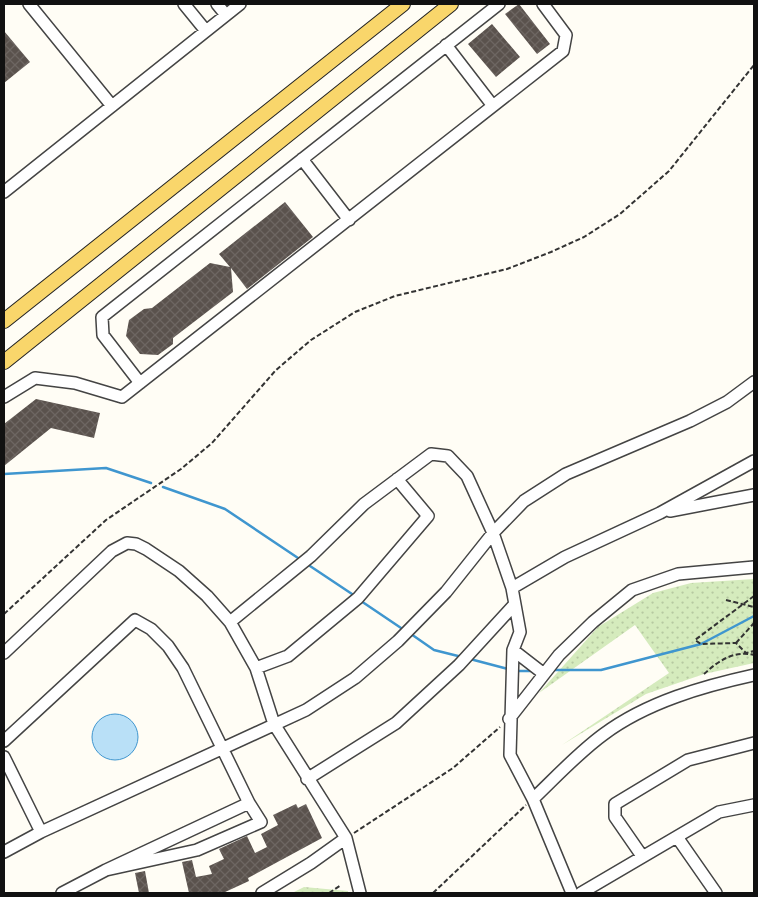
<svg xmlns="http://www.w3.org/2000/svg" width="758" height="897" font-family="'Noto Serif',serif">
  <defs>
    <pattern id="park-dots" width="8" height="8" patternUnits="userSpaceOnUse" patternTransform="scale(1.25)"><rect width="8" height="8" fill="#d5ebbd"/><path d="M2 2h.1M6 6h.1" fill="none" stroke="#b6c8a1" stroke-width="1.8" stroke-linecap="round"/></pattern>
    <pattern id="building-cross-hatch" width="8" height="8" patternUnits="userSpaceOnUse" patternTransform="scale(1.25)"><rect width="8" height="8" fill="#5a524d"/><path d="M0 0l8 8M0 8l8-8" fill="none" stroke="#6d6662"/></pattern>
  </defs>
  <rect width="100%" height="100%" fill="#fffdf5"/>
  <path fill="url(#park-dots)" d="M754,579V663L704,674L646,694L562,745L669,673L635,625L539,693L598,627L653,593L691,583Z
    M304,887L348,891V893H292Z"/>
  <path fill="#b9e0f7" stroke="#3f96cf" d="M92 737a23 23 0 1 1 46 0a23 23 0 1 1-46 0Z"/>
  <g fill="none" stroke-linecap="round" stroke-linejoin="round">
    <path stroke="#3f96cf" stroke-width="2.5" d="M4,474L106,468L151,483
      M163,487L225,509L301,560
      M307,564L355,596
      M361,601L404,630
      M411,634L434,650L462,657
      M470,659L508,669
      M551,670H601L701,644L754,616
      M516,671H533"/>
  </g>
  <path fill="url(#building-cross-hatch)" d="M519,4L550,44L537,54L505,14Z
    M492,24L520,57L496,77L468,44Z
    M4,31L30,62L4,83Z
    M285,202L313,237L247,289L231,268L233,292L173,338V344L158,355L140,354L126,336L129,320L144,309L152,308L210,263L230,267L219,254Z
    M36,399L100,413L94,438L51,428L4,466V424Z
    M296,804L298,808L306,804L322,838L248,878L249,881L223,893H189L182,862L192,860L196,877L212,874L209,866L224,859L219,849L247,836L255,853L267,847L261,834L278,825L273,815Z
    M145,871L149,893H139L135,873Z"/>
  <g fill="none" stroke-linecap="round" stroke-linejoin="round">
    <defs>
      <path id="minor" d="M29,4L112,106
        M184,4L206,31
        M217,4L226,15
        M446,45L493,106
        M302,159L349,220
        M4,192L240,4
        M140,383L103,335L102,317L499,4
        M4,397L35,378L75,383L122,397L563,51L566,35L543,4
        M670,511L754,495
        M512,588L565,557L660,513L754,461
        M230,622L311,556L364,504L431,454L448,456L467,476L493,533L512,588L520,632L513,650L510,755L533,799L572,893
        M513,650L544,674
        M4,653L112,551L127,543L136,544L146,549L179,571L207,596L230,622L256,668L274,724L346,838L311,863L262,893
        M256,668L288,656L358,598L428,516L397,479
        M509,719L559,655L593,622L632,590L678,574L754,567
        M4,741L135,620L151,629L168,646L183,668L249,803L261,822L197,850L106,870L249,803
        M4,757L41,832
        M307,779L396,723L459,665L514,605
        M533,799C556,777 579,752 604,734C647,702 704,686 754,675
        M677,837L716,893
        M346,838L360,893
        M4,852L41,832L306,710L355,678L398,641L446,592L493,533L524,501L566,474L690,421L727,402L754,382
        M642,856L615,817V804L688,760L754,743
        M62,893L106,870
        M581,893L719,812L754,805"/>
      <path id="major" d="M4,321L403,4
        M4,362L451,4"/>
    </defs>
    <use href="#minor" stroke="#444" stroke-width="14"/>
    <use href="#major" stroke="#222" stroke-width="16"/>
    <path stroke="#333" stroke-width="2" stroke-dasharray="5 2.5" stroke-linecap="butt" d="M754,596L695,640L701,644L736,643L746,653L754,651
      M726,600L754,607
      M4,614L106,520L181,469L212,443L276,370L311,340L355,312L395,296L507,269L551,252L584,237L620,214L669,171L754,65
      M736,643L754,623
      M704,674C718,661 734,650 754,655
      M354,833L453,768L500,727
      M329,893L341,885
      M433,893L526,805"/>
    <use href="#minor" stroke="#fff" stroke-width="11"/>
    <use href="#major" stroke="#f9d66b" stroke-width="14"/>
  </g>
  <rect width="758" height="897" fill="none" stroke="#111111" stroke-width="10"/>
</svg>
